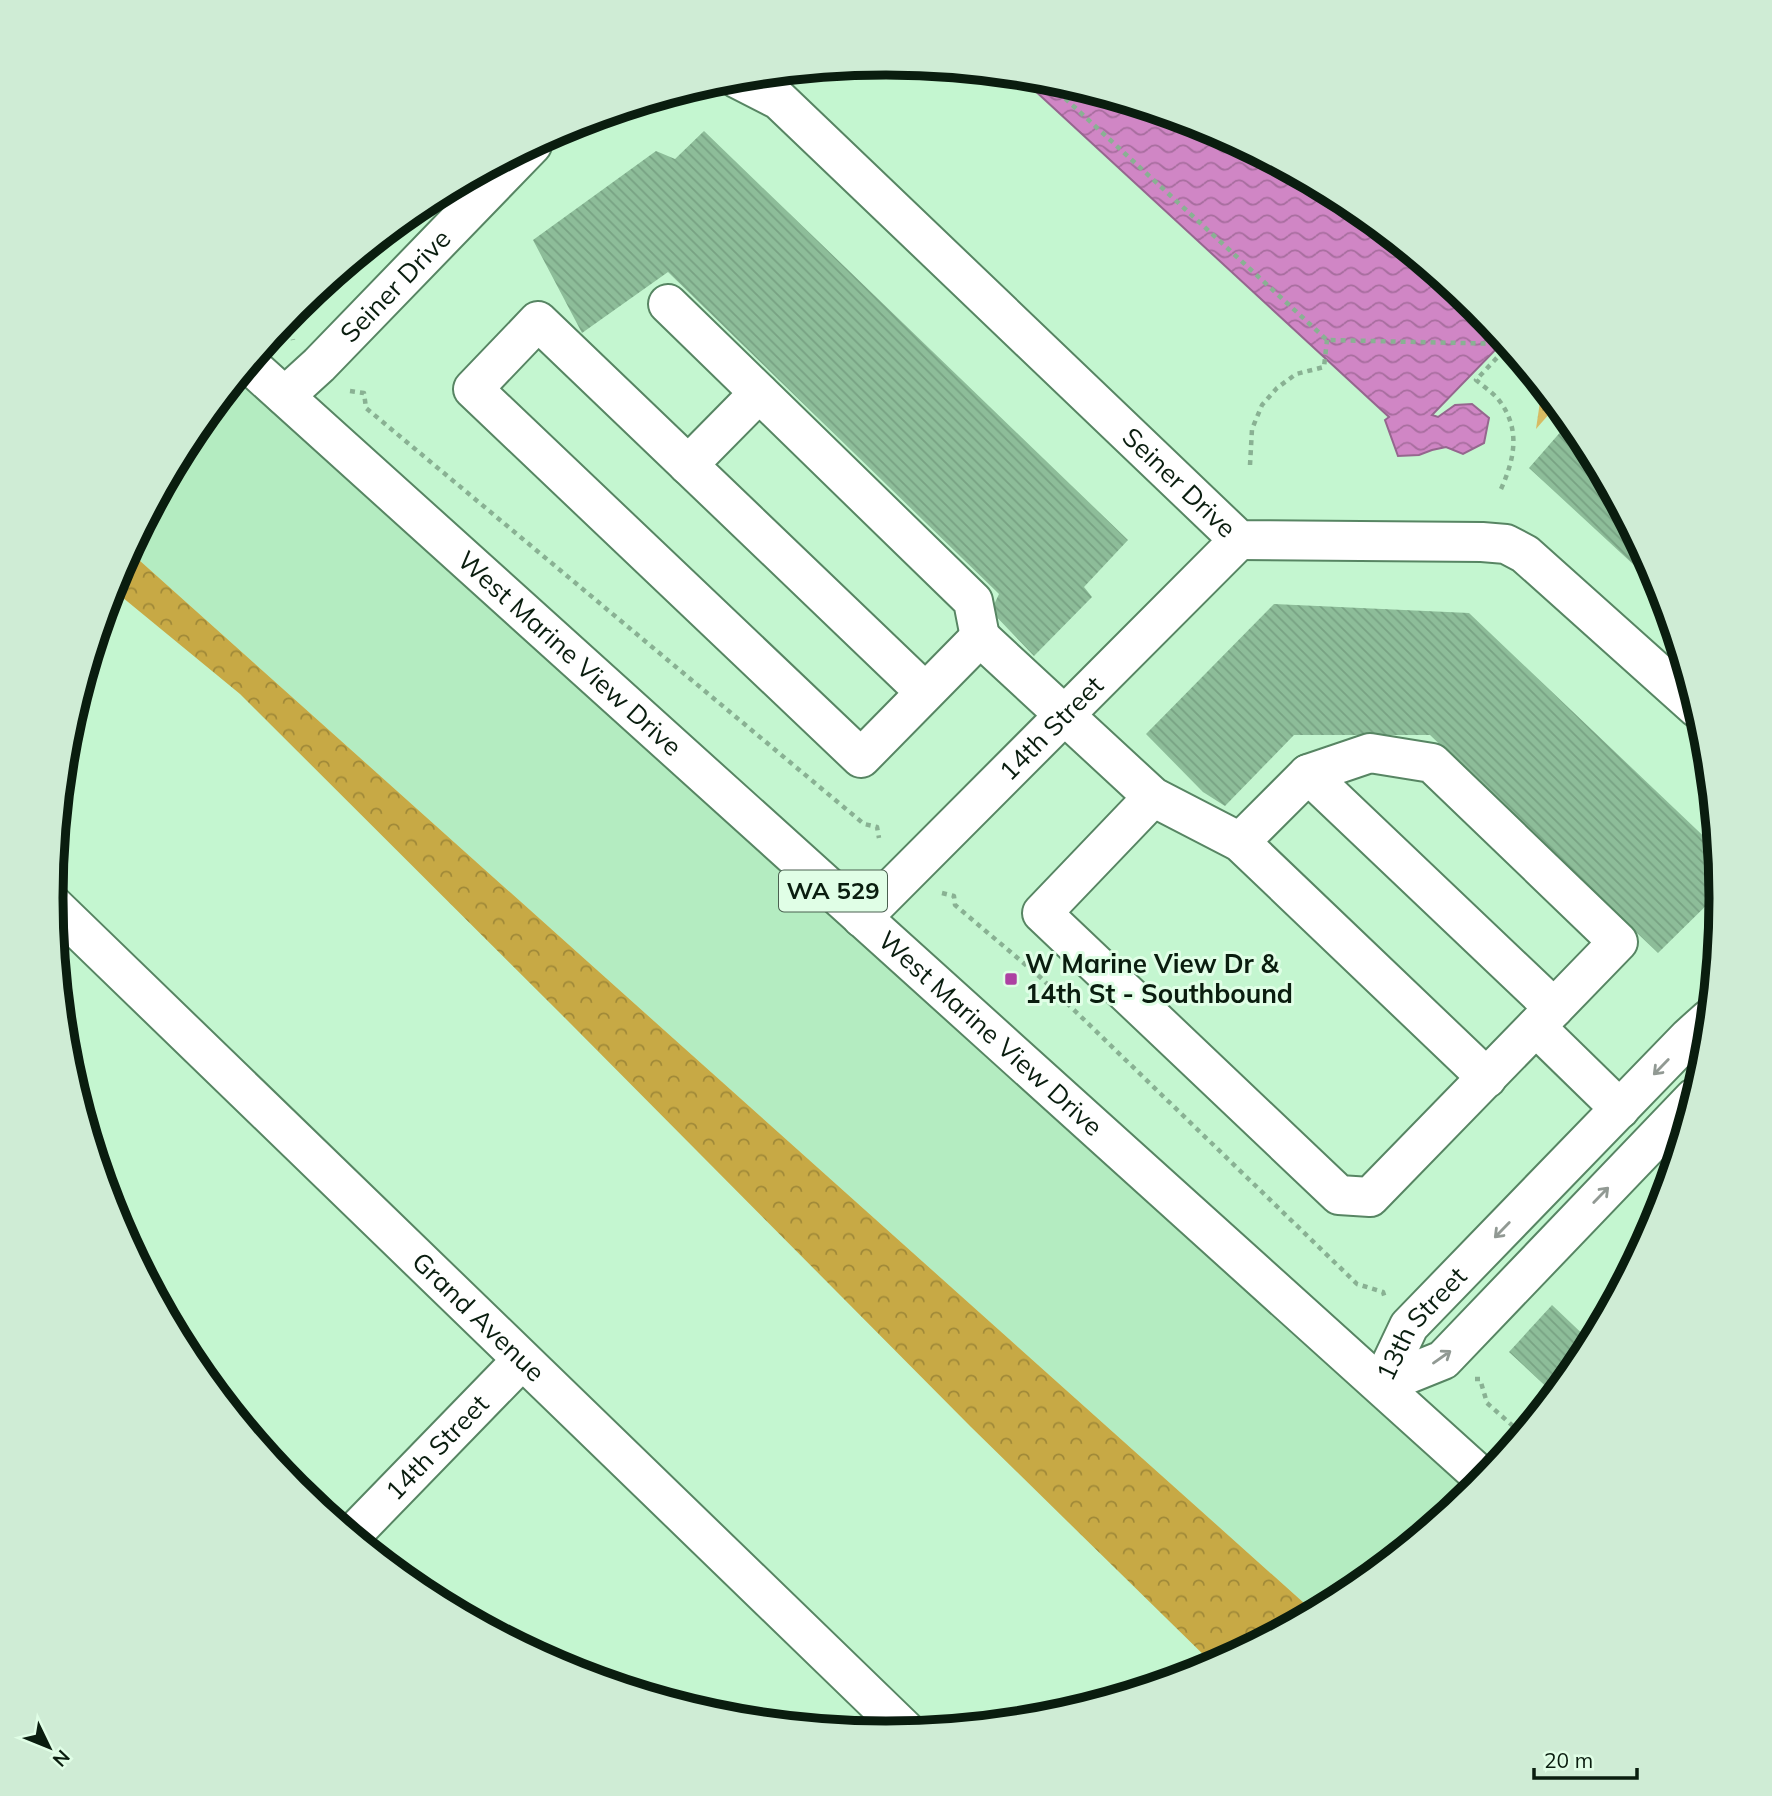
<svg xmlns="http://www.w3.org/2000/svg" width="1772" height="1796" font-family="Mulish,sans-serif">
  <defs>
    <pattern id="grass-dots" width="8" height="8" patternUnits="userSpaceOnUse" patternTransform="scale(1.75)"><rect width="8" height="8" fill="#d7bb63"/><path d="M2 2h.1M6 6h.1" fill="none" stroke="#b7a055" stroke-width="1.8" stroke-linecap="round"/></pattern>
    <pattern id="forest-crowns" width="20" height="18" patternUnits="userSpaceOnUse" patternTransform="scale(1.75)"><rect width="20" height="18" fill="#c7a945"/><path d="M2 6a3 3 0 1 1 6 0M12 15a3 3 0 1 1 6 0" fill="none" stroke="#a08938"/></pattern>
    <pattern id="water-waves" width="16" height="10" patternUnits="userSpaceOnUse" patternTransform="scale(1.75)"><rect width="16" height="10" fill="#d086c5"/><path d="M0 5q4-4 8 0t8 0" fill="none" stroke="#a76d9e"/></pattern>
    <pattern id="building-back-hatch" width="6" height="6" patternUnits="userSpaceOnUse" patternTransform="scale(1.75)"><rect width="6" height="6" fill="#8dbd99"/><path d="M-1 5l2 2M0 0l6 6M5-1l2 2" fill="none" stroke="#78a283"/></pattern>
  </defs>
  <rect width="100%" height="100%" fill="#c4f6d0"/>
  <path fill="#b4ecc1" d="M249,364L1476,1489L1350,1593L1314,1612L129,551L192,434Z"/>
  <path fill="url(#grass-dots)" d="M1542,388L1557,405L1536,429Z"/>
  <path fill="url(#forest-crowns)" d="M129,551L1314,1612L1214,1665L971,1427L565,1018L240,694L111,588L114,578Z"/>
  <path fill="url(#water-waves)" stroke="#95668e" stroke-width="2" d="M1019,76L1049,79L1206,126L1350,204L1477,308L1504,341L1432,415L1438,417L1455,405L1472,404L1489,418L1484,443L1463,454L1446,447L1432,450L1419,455L1398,456L1385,420L1389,417Z"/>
  <path fill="url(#building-back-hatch)" d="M704,131L1128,540L1084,587L1092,597L1034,656L991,611L999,594L668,272L582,333L533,240L656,151L675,159Z
    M1570,421L1581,434L1658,579L1661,590L1529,468Z
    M1274,604L1469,613L1716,848L1721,891L1658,953L1430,735H1294L1225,806L1203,792L1146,734Z
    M1552,1305L1591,1342L1580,1362L1554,1394L1509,1352Z"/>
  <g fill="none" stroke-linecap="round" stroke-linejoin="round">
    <defs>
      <g id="minor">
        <path id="s1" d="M736,78L779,100L1239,540L1482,542L1506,544L1525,554L1697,708"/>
        <path d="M668,304L973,601L980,637"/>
        <path id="s2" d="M285,396L319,365L532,145"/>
        <path d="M688,465L759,393"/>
        <path d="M925,692L538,321L473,389L861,758L980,637L1153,797L1240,842L1487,1078"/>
        <path d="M1308,774L1370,753L1432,763L1618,942L1554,1008"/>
        <path d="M1153,797L1042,913L1339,1195L1370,1197L1554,1008L1308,774L1240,842"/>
        <path id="s3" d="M51,903L906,1731"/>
        <path id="s4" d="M862,918L1239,540"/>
        <path d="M1536,1027L1620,1109"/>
        <path id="s5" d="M1381,1385L1409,1326L1689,1037L1709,1019"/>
        <path d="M1381,1385L1443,1360L1694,1098"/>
        <path id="s6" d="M352,1535L522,1360"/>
      </g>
      <g id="major">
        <path id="s7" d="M249,364L1484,1479"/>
      </g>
    </defs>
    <use href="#minor" stroke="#578563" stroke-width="42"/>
    <use href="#major" stroke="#578563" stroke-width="42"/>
    <path stroke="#89b193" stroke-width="4.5" stroke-dasharray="5 5" stroke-linecap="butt" d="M1043,78L1327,340L1507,344
      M278,328L292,335L293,340
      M350,391L364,393L366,408L864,824L877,827L879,838
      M1250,465L1252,429L1262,405L1277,388L1296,374L1324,367L1327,340
      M1501,489C1515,458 1521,428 1498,399C1492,392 1483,386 1476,380L1508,346
      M942,893L954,896L955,905L1040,977L1357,1284L1383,1292L1385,1298
      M1475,1379H1480L1487,1403L1522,1434"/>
    <use href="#minor" stroke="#fff" stroke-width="38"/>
    <use href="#major" stroke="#fff" stroke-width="38"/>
  </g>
  <defs><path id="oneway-shaft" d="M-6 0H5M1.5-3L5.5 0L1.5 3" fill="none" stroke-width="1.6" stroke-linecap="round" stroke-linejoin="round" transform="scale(1.75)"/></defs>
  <g stroke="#919993">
    <use href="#oneway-shaft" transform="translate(1661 1067) rotate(134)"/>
    <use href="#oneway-shaft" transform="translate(1601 1195) rotate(-46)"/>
    <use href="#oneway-shaft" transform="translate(1502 1230) rotate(134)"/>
    <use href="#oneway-shaft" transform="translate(1442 1357) rotate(-35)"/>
  </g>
  <rect fill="#ad41a2" stroke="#e0fee6" stroke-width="2.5" x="1004" y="972" width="14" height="14" rx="3.5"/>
  <g text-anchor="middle" stroke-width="6" stroke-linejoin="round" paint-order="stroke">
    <rect fill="#e0fee6" stroke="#4a6050" stroke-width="2" x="779" y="870.5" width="108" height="41" rx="5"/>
    <g font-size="24" font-weight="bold" fill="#0a1d0f">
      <text x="833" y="899">WA 529</text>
    </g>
    <g font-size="26" fill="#0a1d0f" stroke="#e0fee6">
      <text dy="9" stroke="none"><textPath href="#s2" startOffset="156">Seiner Drive</textPath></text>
      <text dy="9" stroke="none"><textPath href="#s1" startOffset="602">Seiner Drive</textPath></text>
      <text dy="9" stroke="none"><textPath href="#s7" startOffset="432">West Marine View Drive</textPath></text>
      <text dy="9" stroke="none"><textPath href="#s4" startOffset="268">14th Street</textPath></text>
      <text dy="9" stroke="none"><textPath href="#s7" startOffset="999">West Marine View Drive</textPath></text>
      <text dy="9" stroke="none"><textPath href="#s3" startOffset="595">Grand Avenue</textPath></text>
      <text dy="9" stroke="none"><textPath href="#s5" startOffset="74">13th Street</textPath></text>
      <text dy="9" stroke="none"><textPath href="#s6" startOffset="122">14th Street</textPath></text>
    </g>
    <g font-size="26" font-weight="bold" fill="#0a1d0f" stroke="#e0fee6" text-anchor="start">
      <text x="1025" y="973">W Marine View Dr &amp;<tspan x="1025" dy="30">14th St - Southbound</tspan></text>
    </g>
  </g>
  <path d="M0 0H1772V1796H0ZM63 898a823 823 0 1 1 1646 0a823 823 0 1 1-1646 0Z" fill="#cfecd5" fill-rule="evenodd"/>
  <path fill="none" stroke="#0a1d0f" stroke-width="9" d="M63 898a823 823 0 1 1 1646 0a823 823 0 1 1-1646 0Z"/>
  <g transform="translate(49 1747) rotate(133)" stroke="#e0fee6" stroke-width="5" paint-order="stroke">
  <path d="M0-5L12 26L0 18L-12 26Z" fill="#0a1d0f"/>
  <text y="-10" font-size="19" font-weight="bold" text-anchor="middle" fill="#0a1d0f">N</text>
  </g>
  <path d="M1534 1768v10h103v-10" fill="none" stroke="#0a1d0f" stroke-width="3.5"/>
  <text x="1544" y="1768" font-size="21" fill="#0a1d0f" stroke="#e0fee6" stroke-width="5" paint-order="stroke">20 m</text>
</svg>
